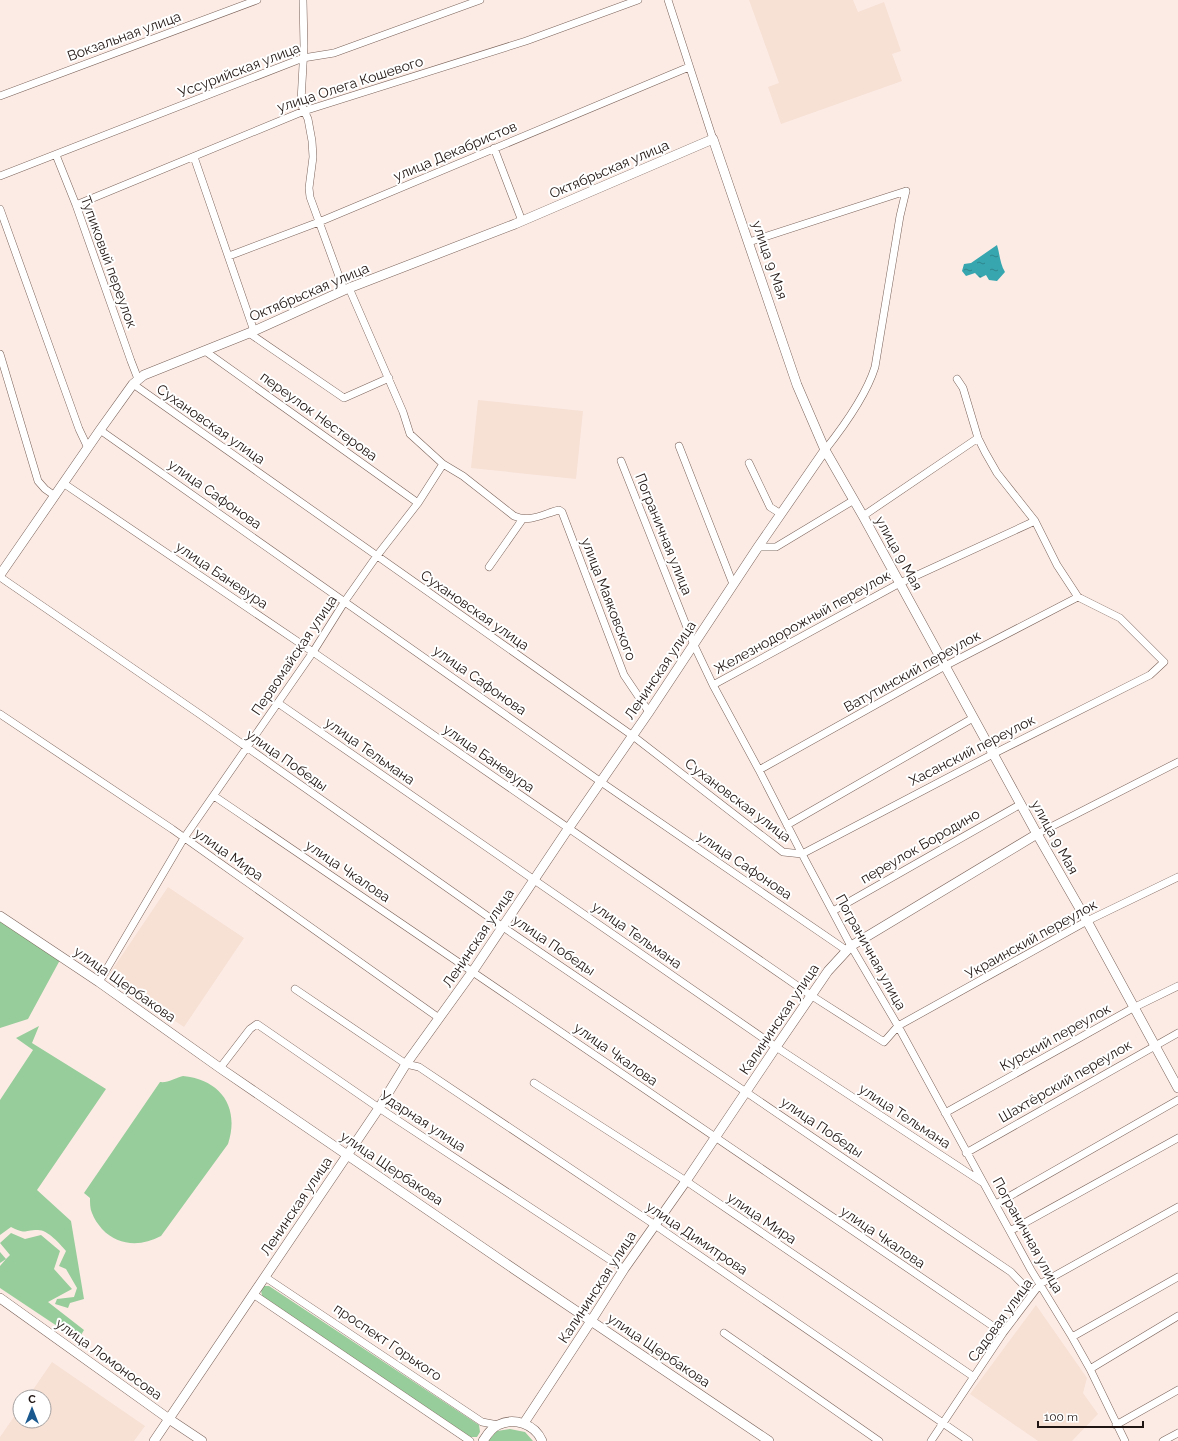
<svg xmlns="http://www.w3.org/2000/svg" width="1178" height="1441" font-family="Raleway,sans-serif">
  <defs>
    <pattern id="water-ripples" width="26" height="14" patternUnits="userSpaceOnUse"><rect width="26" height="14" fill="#37a6af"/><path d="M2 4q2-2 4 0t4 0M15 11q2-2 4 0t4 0" fill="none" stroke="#2e868d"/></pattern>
  </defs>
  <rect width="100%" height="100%" fill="#fcebe5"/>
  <path fill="#f7e0d4" d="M749,0H853L858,12L884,2L901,51L892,54L902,81L781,124L768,87L779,83Z
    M478,400L583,411L576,479L471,468Z
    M168,887L244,938L184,1027L108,976Z
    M1036,1305L1087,1378L1083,1393L1098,1414L1072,1441H1038L970,1394Z
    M52,1362L145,1426L134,1441H0V1437L20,1408V1421H44V1397H28Z"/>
  <path fill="#97cd9a" d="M0,919L60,960L28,1019L0,1028Z
    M39,1026L32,1043L106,1089L37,1190L71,1221L84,1299L70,1303L68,1308L55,1304L57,1299L74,1297L77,1288L66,1269L59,1266L66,1251C60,1244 48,1230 38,1230C23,1230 27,1235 11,1227L0,1235V1100L33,1050L16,1038Z
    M183,1076C221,1080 240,1107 228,1144L161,1236C141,1247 118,1246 102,1229C98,1224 94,1219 92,1213C90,1209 90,1203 90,1198L84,1193L160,1082C168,1083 175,1078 183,1076Z
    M11,1233L25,1239L41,1235L60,1251L54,1269L72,1289L48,1302L84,1330L78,1340L0,1288V1266L6,1259L0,1263V1252L6,1259L10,1255L0,1243Z
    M264,1286H269L479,1425L480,1432L477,1437H470L262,1296L261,1290Z
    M510,1429L525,1432L533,1441H488L497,1431Z"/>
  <path fill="url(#water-ripples)" d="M997,245C1000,255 1000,264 1005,272L997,281L989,280L986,275L980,278L975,273L966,276L962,271L964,264L971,263Z"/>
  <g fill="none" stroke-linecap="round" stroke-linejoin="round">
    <defs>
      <path id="minor" d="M303,0L304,47L301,101L302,106L308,119L312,141L313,157L309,188L310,197L344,290
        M668,0L713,139
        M0,96L257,0
        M494,148L522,221
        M56,155L76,205L131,361L138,379
        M194,157L254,331
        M0,176L303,58L334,53L480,0
        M76,205L304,111L526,41L638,0
        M0,209L79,429L88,448
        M749,242L906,191
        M229,256L319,222L689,67
        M349,288L403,412L410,434L443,464L463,476L514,516C530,523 543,514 559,510L562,512L624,675L649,712
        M249,333L344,398L389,378
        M205,351L418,503
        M0,354L38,481L45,489L55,496
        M133,384L633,736L783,852L802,854L993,754L1150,675L1164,662L1120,618L1078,597L1057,565L1035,521L997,473L985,452L978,438L963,388L957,379
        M100,430L601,782L846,950
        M679,446L733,584
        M825,450C844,426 866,396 875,367L900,216L906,191
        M621,461L694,645L713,685L759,770L802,854L851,946L898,1026L1031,1270L1072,1337L1090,1369L1125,1441
        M749,463L770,507L781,514
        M63,483L313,652L812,996L884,1042L898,1026L1087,921L1178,877
        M863,516L978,438
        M758,547H776L854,500
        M489,567L522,520
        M0,577L201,715L503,927L1011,1272L1032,1294
        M713,685L900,583L1035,521
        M278,703L776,1047L982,1182
        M0,714L172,829L439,1018
        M759,770L945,666L1078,597
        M214,796C478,974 740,1155 1003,1333
        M787,825L973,718
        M1037,834L1178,762
        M833,911L1021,804
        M99,982L184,838L313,652L345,601L376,557L418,503L443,464
        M295,989L406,1064L419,1067L655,1225L969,1441
        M220,1068L250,1029L257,1024L379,1108L624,1269
        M534,1083L686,1181L974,1377
        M945,1113L1133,1008L1178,986
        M966,1153L1178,1033
        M996,1204L1178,1100
        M1010,1231L1178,1138
        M265,1277L482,1422L498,1425
        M253,1294L470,1441
        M724,1333L879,1441
        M1072,1337L1178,1277
        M1090,1369L1178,1316
        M1116,1425L1178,1390
        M931,1441L1003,1333L1040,1284L1178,1207
        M1163,1441L1178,1433"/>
      <path id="major" d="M0,575L100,430L133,384L144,375L254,331L349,288L515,224L713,139L797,385L825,450L863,516L1037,834L1087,921L1178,1088
        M0,916L99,982L220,1068L514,1269L769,1441
        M0,1298L169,1419L202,1441
        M524,1423L591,1321L624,1269L686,1181L776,1047L828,971L851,946L1037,834
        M154,1441L379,1108L406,1064L473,971L568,829L649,712L758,547L825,450
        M483,1441C487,1435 491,1428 498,1425C514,1417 535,1424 542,1441"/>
    </defs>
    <use href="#minor" stroke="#7a6259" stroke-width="8"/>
    <use href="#major" stroke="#7a6259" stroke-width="10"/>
    <use href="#minor" stroke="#fff" stroke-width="7"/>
    <use href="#major" stroke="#fff" stroke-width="9"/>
  </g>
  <g text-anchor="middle" stroke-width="4" stroke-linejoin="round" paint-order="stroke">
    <g font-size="14" fill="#1f1512" stroke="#fff">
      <text transform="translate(124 36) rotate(-20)" y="5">Вокзальная улица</text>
      <text transform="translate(239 70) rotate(-21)" y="5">Уссурийская улица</text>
      <text transform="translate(350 84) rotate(-18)" y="5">улица Олега Кошевого</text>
      <text transform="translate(455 151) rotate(-23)" y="5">улица Декабристов</text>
      <text transform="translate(609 169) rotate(-23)" y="5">Октябрьская улица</text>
      <text transform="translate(770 260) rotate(71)" y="5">улица 9 Мая</text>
      <text transform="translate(109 262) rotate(70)" y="5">Тупиковый переулок</text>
      <text transform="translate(309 292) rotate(-23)" y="5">Октябрьская улица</text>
      <text transform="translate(319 416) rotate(36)" y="5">переулок Нестерова</text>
      <text transform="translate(211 424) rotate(35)" y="5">Сухановская улица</text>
      <text transform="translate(215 494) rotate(35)" y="5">улица Сафонова</text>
      <text transform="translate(664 534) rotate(68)" y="5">Пограничная улица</text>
      <text transform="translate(899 553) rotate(61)" y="5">улица 9 Мая</text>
      <text transform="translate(222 575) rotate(34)" y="5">улица Баневура</text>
      <text transform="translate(609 599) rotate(69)" y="5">улица Маяковского</text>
      <text transform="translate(475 610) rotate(35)" y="5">Сухановская улица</text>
      <text transform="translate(802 622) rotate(-29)" y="5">Железнодорожный переулок</text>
      <text transform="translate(294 655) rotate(-56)" y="5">Первомайская улица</text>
      <text transform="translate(660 670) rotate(-56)" y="5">Ленинская улица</text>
      <text transform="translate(912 671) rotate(-29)" y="5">Ватутинский переулок</text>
      <text transform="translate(480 680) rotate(35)" y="5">улица Сафонова</text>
      <text transform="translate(972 750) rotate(-27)" y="5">Хасанский переулок</text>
      <text transform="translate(370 751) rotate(35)" y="5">улица Тельмана</text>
      <text transform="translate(489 758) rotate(35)" y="5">улица Баневура</text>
      <text transform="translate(287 760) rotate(35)" y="5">улица Победы</text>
      <text transform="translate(738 800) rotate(37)" y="5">Сухановская улица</text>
      <text transform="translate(1055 837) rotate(61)" y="5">улица 9 Мая</text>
      <text transform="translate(920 846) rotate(-30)" y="5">переулок Бородино</text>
      <text transform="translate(229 854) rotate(35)" y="5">улица Мира</text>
      <text transform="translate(745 865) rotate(34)" y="5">улица Сафонова</text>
      <text transform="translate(348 871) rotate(34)" y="5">улица Чкалова</text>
      <text transform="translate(637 935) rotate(35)" y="5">улица Тельмана</text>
      <text transform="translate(478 938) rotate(-56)" y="5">Ленинская улица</text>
      <text transform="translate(1031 939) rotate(-29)" y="5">Украинский переулок</text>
      <text transform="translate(554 945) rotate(34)" y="5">улица Победы</text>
      <text transform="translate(871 952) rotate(61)" y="5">Пограничная улица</text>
      <text transform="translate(125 984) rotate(35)" y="5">улица Щербакова</text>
      <text transform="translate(779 1019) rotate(-56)" y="5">Калининская улица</text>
      <text transform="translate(1055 1037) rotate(-29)" y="5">Курский переулок</text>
      <text transform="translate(616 1054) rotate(35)" y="5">улица Чкалова</text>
      <text transform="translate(1065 1081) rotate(-30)" y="5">Шахтёрский переулок</text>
      <text transform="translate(905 1116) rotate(33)" y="5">улица Тельмана</text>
      <text transform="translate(423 1121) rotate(33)" y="5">Ударная улица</text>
      <text transform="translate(822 1127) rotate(34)" y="5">улица Победы</text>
      <text transform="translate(392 1168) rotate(34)" y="5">улица Щербакова</text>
      <text transform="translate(296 1206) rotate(-56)" y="5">Ленинская улица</text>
      <text transform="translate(762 1218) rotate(34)" y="5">улица Мира</text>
      <text transform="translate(1028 1235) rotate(61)" y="5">Пограничная улица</text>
      <text transform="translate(883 1237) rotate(34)" y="5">улица Чкалова</text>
      <text transform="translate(697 1238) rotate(34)" y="5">улица Димитрова</text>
      <text transform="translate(597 1287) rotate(-57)" y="5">Калининская улица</text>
      <text transform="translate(1000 1320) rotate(-54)" y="5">Садовая улица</text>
      <text transform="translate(388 1342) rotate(34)" y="5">проспект Горького</text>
      <text transform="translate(659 1350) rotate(34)" y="5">улица Щербакова</text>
      <text transform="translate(109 1359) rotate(36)" y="5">улица Ломоносова</text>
    </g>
  </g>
  <g transform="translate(32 1409)"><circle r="19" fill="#ffffff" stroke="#a5a1a0"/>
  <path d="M0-3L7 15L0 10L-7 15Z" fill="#1a598f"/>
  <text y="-6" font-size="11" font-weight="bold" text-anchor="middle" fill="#1f1512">С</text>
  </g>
  <path d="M1038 1421v6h105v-6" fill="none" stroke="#1f1512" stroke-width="2"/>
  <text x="1044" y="1421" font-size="12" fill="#1f1512" stroke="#ffffff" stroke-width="3" paint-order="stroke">100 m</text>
</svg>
